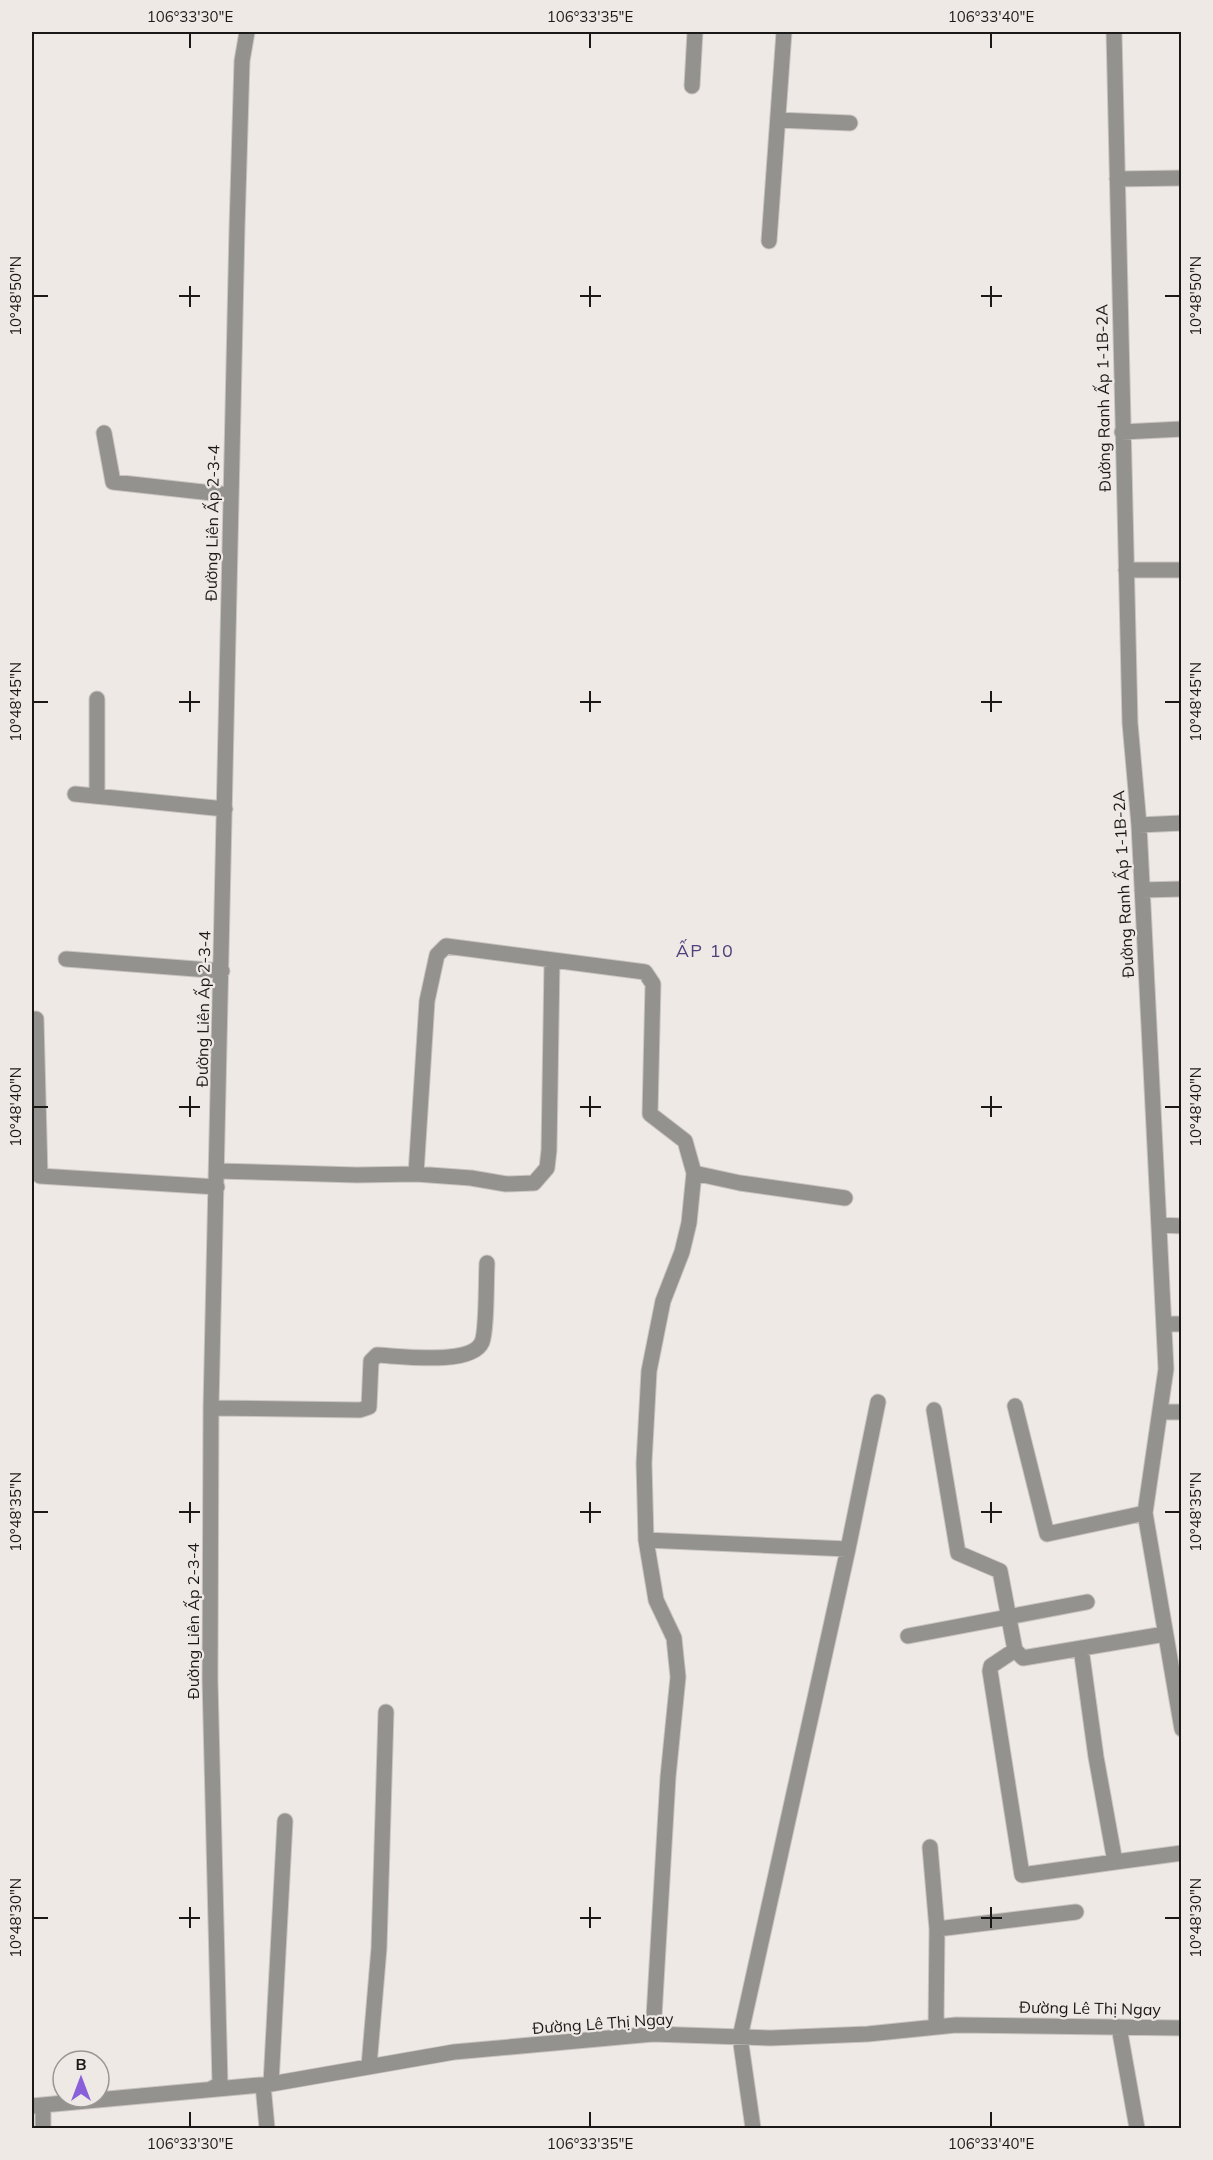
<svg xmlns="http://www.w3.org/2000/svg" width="1213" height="2160" font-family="Mulish,sans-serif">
  <rect width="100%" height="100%" fill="#efe9e5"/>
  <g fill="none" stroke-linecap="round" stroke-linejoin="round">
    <defs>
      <path id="minor" d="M1114,32L1130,723L1139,825L1166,1369L1145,1513L1182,1729
        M692,86L695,32
        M778,120L850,123
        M1117,179L1182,178
        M769,241L784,32
        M1122,432L1182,429
        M104,433L113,482L230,495
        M1126,570H1182
        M75,794L225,809
        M97,796V699
        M1139,825L1182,823
        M1142,890L1182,889
        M66,959L222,971
        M36,1019L40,1176L217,1187
        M217,1171L357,1175L416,1174L427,1001L437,955L446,946L645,972L653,984L650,1114L685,1141L694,1173L689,1223L682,1252L663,1301L649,1371L644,1463L646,1540
        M694,1173L740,1183L845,1198
        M416,1174L471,1178L506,1184L534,1183L547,1168L549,1150L552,961
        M1159,1225L1182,1226
        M1164,1324H1182
        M1015,1406L1047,1534L1145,1513
        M211,1408L360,1410L369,1407L371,1361L377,1355C400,1356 472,1366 482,1342C487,1330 486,1279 487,1263
        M934,1410L958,1553L1000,1571L1015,1650L1023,1658L1165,1634
        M1162,1412H1182
        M908,1636L1087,1602
        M1015,1650L991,1666L990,1671L1022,1875L1115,1862L1096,1757L1081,1648
        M930,1847L937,1929L936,2027
        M1115,1862L1182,1853
        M937,1929L1076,1912
        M1119,2027L1137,2128
        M653,2034L668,1777L678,1677L674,1638L656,1600L646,1540L848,1549
        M369,2066L379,1948L386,1712
        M271,2084L285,1821
        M263,2085L267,2128
        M211,2089L220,2084L210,1680L211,1408L237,228L242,61L247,32
        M43,2105V2128
        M32,2106L271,2084L454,2052L653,2034L771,2038L868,2034L956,2025L1182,2028
        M753,2128L740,2037L848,1549L878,1402"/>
    </defs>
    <use href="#minor" stroke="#c9c4c0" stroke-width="17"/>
    <use href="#minor" stroke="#93928f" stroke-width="15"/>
  </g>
  <path fill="none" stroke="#1b1917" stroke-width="2" d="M190,33V48M590,33V48M991,33V48M190,286V307M590,286V307M991,286V307M33,296H48M179,296H200M580,296H601M981,296H1002M1165,296H1180M190,691V712M590,691V712M991,691V712M33,702H48M179,702H200M580,702H601M981,702H1002M1165,702H1180M190,1096V1117M590,1096V1117M991,1096V1117M33,1107H48M179,1107H200M580,1107H601M981,1107H1002M1165,1107H1180M190,1502V1523M590,1502V1523M991,1502V1523M33,1512H48M179,1512H200M580,1512H601M981,1512H1002M1165,1512H1180M190,1907V1928M590,1907V1928M991,1907V1928M33,1918H48M179,1918H200M580,1918H601M981,1918H1002M1165,1918H1180M190,2112V2127M590,2112V2127M991,2112V2127"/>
  <g text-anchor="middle" stroke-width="4.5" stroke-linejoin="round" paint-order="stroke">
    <g font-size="16" fill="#1b1917" stroke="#efe9e5">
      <text transform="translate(1103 398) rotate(-91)" y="6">Đường Ranh Ấp 1-1B-2A</text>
      <text transform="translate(212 523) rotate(-89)" y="6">Đường Liên Ấp 2-3-4</text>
      <text transform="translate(1123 884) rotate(-93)" y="6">Đường Ranh Ấp 1-1B-2A</text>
      <text transform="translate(203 1009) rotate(-89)" y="6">Đường Liên Ấp 2-3-4</text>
      <text transform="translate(193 1621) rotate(-90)" y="6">Đường Liên Ấp 2-3-4</text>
      <text transform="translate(1090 2008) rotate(1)" y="6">Đường Lê Thị Ngay</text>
      <text transform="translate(603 2023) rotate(-4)" y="6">Đường Lê Thị Ngay</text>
    </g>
    <g font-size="18" letter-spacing="1.5" fill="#52407d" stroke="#efe9e5">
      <text x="705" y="957">ẤP 10</text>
    </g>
  </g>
  <rect width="1213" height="2160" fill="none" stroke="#efe9e5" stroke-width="66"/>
  <g transform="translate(81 2079)"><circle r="28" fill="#efe9e5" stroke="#9a9693" stroke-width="1.5"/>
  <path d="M0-4.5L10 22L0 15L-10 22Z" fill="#8960da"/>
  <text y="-9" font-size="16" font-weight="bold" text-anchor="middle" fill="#1b1917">B</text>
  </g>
  <rect x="33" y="33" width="1147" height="2094" fill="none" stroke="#1b1917" stroke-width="2"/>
  <g font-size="15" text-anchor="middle" fill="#1b1917">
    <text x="190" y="22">106°33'30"E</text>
    <text x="590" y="22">106°33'35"E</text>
    <text x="991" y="22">106°33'40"E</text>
    <text transform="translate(16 296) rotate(-90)" y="5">10°48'50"N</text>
    <text transform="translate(1196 296) rotate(-90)" y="5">10°48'50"N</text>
    <text transform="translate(16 702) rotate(-90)" y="5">10°48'45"N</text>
    <text transform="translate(1196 702) rotate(-90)" y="5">10°48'45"N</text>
    <text transform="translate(16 1107) rotate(-90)" y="5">10°48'40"N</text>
    <text transform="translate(1196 1107) rotate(-90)" y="5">10°48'40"N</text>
    <text transform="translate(16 1512) rotate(-90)" y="5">10°48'35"N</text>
    <text transform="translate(1196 1512) rotate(-90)" y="5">10°48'35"N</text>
    <text transform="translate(16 1918) rotate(-90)" y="5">10°48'30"N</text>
    <text transform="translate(1196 1918) rotate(-90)" y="5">10°48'30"N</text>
    <text x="190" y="2149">106°33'30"E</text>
    <text x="590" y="2149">106°33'35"E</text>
    <text x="991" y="2149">106°33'40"E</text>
  </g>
</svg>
